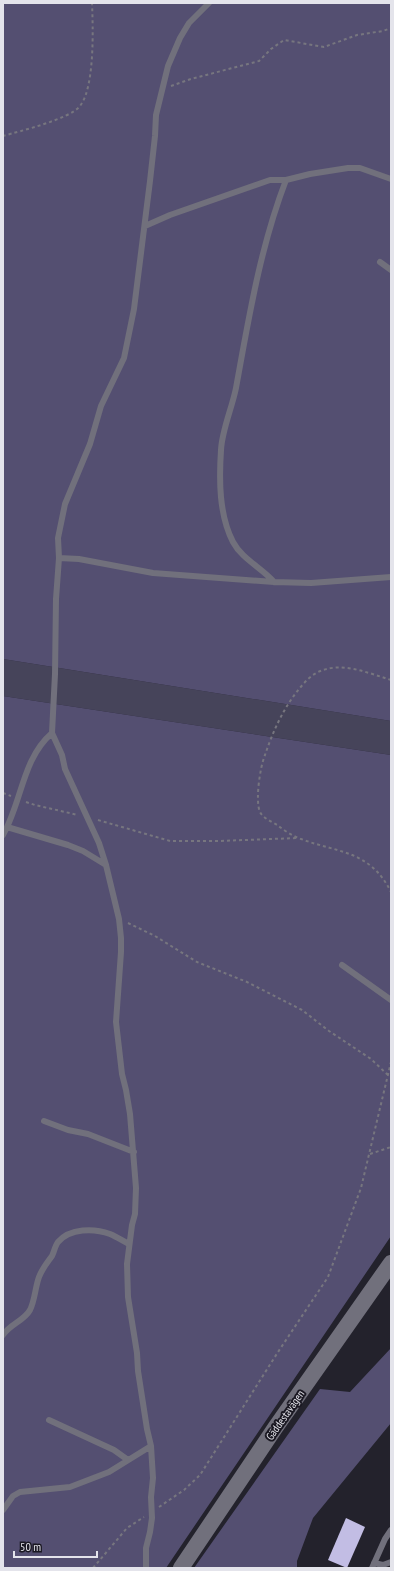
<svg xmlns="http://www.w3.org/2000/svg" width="394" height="1571" font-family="'PT Sans Narrow',sans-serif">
  <rect width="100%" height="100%" fill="#23222c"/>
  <path fill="#46445a" d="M3,659L391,721V755L3,696Z"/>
  <path fill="#544f71" d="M3,3H391V721L3,659Z
    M3,696L391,755V1236L166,1568H3Z
    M391,1348V1423L313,1518L297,1561V1568H194L320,1389L350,1392Z"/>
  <path fill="#c2bde4" d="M346,1518L365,1527L347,1568L328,1560Z"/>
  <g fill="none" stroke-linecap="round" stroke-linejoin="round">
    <path stroke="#77767f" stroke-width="2" stroke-dasharray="3 3" stroke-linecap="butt" d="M171,86L191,79L259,61L271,49L284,40L324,47L357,35L383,31L391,28
      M3,136C20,131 70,119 80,106C95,87 93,27 92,3
      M391,680C365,672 332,657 308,679C287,700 274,728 265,755C260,767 255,801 260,812C263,818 272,822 277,825C284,830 292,836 301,839C338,853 370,850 391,892
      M3,793L11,796
      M26,802L35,805L78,815
      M98,820L170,841H218L298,838
      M128,923L155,936L197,962L247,982L302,1010L329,1031L371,1059L389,1076
      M370,1154L391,1147
      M159,1507L184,1490L200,1475L278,1352L328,1277L361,1188L391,1062
      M93,1568L127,1528L144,1517"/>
    <path stroke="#71707c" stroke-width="6" d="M145,226L170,215L270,180H286L310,174L348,168H360L391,179
      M380,262L391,270
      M59,558L79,559L153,573L274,582L311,583L391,577
      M274,582C262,568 242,559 233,542C219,515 219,480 221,450C222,430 232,408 236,388C249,317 260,248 286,180
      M7,827L68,845L83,851L106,865
      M3,835C22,802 22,759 52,733
      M342,965L391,1000
      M44,1121L68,1130L88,1134L134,1152
      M3,1335C10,1324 24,1321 30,1310C35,1300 35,1288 39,1277C42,1269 47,1263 52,1256C54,1252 55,1246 58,1242C70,1228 94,1228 110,1234C117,1237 123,1241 129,1244
      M49,1420L114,1450L128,1460
      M3,1510L13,1496L20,1492L70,1487L109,1472L151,1446
      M374,1563L383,1565L391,1562
      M146,1568V1548L150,1532L152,1518L151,1497L153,1478L151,1446L147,1429L138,1371L137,1353L128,1297L127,1264L132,1225L135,1214L136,1188L130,1114L126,1090L122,1074L116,1022L121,952V938L119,919L106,865L99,843L65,769L62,755L52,733L55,674L56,599L59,558L58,538L65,504L90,444L101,406L124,358L134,309L150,181L155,136L156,115L168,66L180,38L189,23L209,3
      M372,1568L385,1539L391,1530"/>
    <path stroke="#71707c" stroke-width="16" d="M181,1568L275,1428L391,1263"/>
  </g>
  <g text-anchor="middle" stroke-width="4" stroke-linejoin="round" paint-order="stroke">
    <g font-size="11" fill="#e4e4eb" stroke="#1a1822">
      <text transform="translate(285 1415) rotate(-55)" y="4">Gäddestavägen</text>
    </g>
  </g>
  <rect width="394" height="1571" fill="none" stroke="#e4e4eb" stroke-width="8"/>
  <path d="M14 1551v6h83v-6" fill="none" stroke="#e4e4eb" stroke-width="2"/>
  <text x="20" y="1551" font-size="12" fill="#e4e4eb" stroke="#1a1822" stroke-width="3" paint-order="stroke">50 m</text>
</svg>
